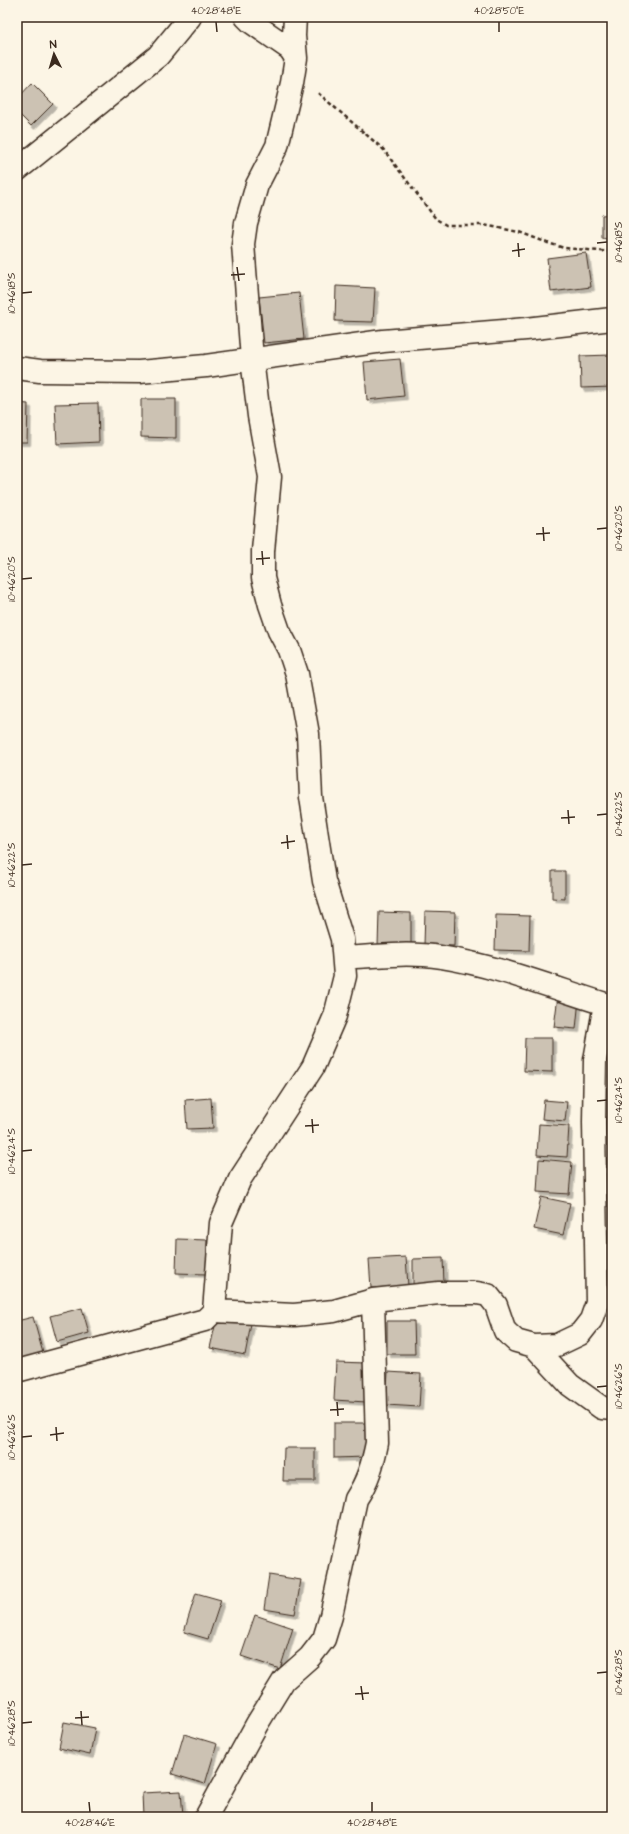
<svg xmlns="http://www.w3.org/2000/svg" width="629" height="1834" font-family="'Architects Daughter',sans-serif">
  <defs>
    <filter id="shadow"><feDropShadow dx="3.5" dy="3.5" stdDeviation="0" flood-color="#0004"/></filter>
  </defs>
  <rect width="100%" height="100%" fill="#fcf5e5"/>
  <filter id="ink" filterUnits="userSpaceOnUse"><feTurbulence type="fractalNoise" baseFrequency=".025" numOctaves="2"/><feDisplacementMap in="SourceGraphic" scale="8" xChannelSelector="R" yChannelSelector="G"/><feConvolveMatrix kernelMatrix="1 2 1 2 8 2 1 2 1" color-interpolation-filters="sRGB"/></filter>
  <g filter="url(#ink)">
    <path fill="#ccc2b3" stroke="#3b2a1e" filter="url(#shadow)" d="M32,83L53,104L31,126L17,112V99Z
      M612,214V237L602,238V215Z
      M586,253L591,287L551,292L547,258Z
      M336,286L375,288L373,322L335,321Z
      M299,293L304,339L264,343L259,297Z
      M611,355L612,387L581,388L580,356Z
      M400,359L404,396L367,400L364,362Z
      M141,399H176V438L141,437Z
      M17,403L28,404L27,442H17Z
      M98,403L99,442L57,444L55,404Z
      M552,871H565V899L552,898Z
      M425,911L455,912L454,946L424,945Z
      M379,912L411,913V947L378,946Z
      M496,915L530,916L529,951L495,950Z
      M558,996L579,999L576,1029L554,1027Z
      M525,1038H552V1072L524,1071Z
      M609,1075H612V1102Z
      M211,1098L213,1128L187,1129L185,1100Z
      M544,1100L567,1102L565,1121L542,1119Z
      M539,1124L569,1126L567,1157L537,1155Z
      M539,1159L572,1162L569,1194L537,1192Z
      M541,1197L570,1203L563,1235L534,1229Z
      M177,1239L207,1240L206,1274L176,1273Z
      M406,1257L408,1286L371,1288L369,1259Z
      M443,1258L444,1284L413,1285V1259Z
      M82,1308L89,1333L57,1342L50,1316Z
      M33,1317L43,1353L17,1361V1321Z
      M217,1317L251,1324L245,1355L210,1348Z
      M387,1321H414L415,1354H387Z
      M336,1362L367,1363L366,1402L334,1400Z
      M388,1372L421,1374L419,1407L386,1405Z
      M334,1423H365L366,1457L334,1458Z
      M284,1448H315V1481H283Z
      M269,1575L301,1580L295,1614L264,1609Z
      M196,1593L221,1600L208,1639L184,1632Z
      M255,1615L293,1628L280,1669L241,1656Z
      M64,1722L95,1728L90,1755L59,1748Z
      M184,1734L217,1744L205,1784L172,1774Z
      M181,1791L183,1817H143L142,1793Z"/>
    <g fill="none" stroke-linecap="round" stroke-linejoin="round">
      <defs>
        <path id="minor" d="M246,17L251,22L290,49L296,58
          M17,170L158,56L190,17
          M17,368L40,371L139,372L206,366L383,341L526,329L612,319
          M214,1311L294,1315L334,1311L373,1300L439,1293H477L488,1295L496,1305L505,1331L516,1341L534,1346L557,1345L580,1334L591,1320L597,1303L594,1122L595,1060L605,1004C551,987 497,966 441,957C409,952 375,956 344,958
          M534,1346L570,1385L602,1408L612,1409
          M17,1371L205,1320L214,1311L221,1223L240,1179L313,1067L335,1016L345,976L342,939L324,881L311,797L308,734L297,674L289,650L279,631L270,605L263,578V551L270,477L259,416L252,359L243,244L246,223L257,185L277,146L292,83L296,58L294,36L295,17
          M206,1817L257,1724L284,1680L310,1657L324,1639L331,1616L356,1499C368,1481 373,1463 377,1443L373,1300"/>
      </defs>
      <use href="#minor" stroke="#3b2a1e" stroke-width="25"/>
      <path stroke="#3b2a1e" stroke-width="2.5" stroke-dasharray="4 3" stroke-linecap="butt" d="M318,93L383,149L436,219L446,225H484L519,232L548,243L564,248L612,252"/>
      <use href="#minor" stroke="#fcf5e5" stroke-width="22"/>
    </g>
  </g>
  <path fill="none" stroke="#3b2a1e" stroke-width="1.5" d="M216,22L217,32M499,22V32M518,243L519,257M597,243L607,242M512,251L525,249M237,267L239,281M231,275L245,274M22,293L32,292M543,527L544,541M597,529L607,528M536,534L550,533M262,551L263,565M256,559L270,558M22,579L32,578M568,810L569,824M597,815L607,814M561,818L575,817M287,835L288,849M281,843L295,841M22,865L32,864M597,1101L607,1100M312,1119L313,1133M305,1126L319,1125M22,1151L32,1150M597,1387L607,1386M337,1402L338,1416M330,1410L344,1409M56,1427L57,1441M50,1435L64,1433M22,1437L32,1436M597,1673L607,1672M361,1686L363,1700M355,1694L369,1693M81,1711L82,1725M75,1718L89,1717M22,1723L32,1722M89,1802L90,1812M372,1802V1812"/>
  <rect width="629" height="1834" fill="none" stroke="#fcf5e5" stroke-width="44"/>
  <g transform="translate(54 54) rotate(355)" stroke="#fcf5e5" stroke-width="3" paint-order="stroke">
  <path d="M0-3L7 15L0 10L-7 15Z" fill="#3b2a1e"/>
  <text y="-6" font-size="11" font-weight="bold" text-anchor="middle" fill="#3b2a1e">N</text>
  </g>
  <rect x="22" y="22" width="585" height="1790" fill="none" stroke="#3b2a1e" stroke-width="1.5"/>
  <g font-size="10" text-anchor="middle" fill="#3b2a1e">
    <text x="216" y="14">40°28'48"E</text>
    <text x="499" y="14">40°28'50"E</text>
    <text transform="translate(618 242) rotate(-90)" y="4">10°46'18"S</text>
    <text transform="translate(11 293) rotate(-90)" y="4">10°46'18"S</text>
    <text transform="translate(618 528) rotate(-90)" y="4">10°46'20"S</text>
    <text transform="translate(11 579) rotate(-90)" y="4">10°46'20"S</text>
    <text transform="translate(618 814) rotate(-90)" y="4">10°46'22"S</text>
    <text transform="translate(11 865) rotate(-90)" y="4">10°46'22"S</text>
    <text transform="translate(618 1100) rotate(-90)" y="4">10°46'24"S</text>
    <text transform="translate(11 1151) rotate(-90)" y="4">10°46'24"S</text>
    <text transform="translate(618 1386) rotate(-90)" y="4">10°46'26"S</text>
    <text transform="translate(11 1437) rotate(-90)" y="4">10°46'26"S</text>
    <text transform="translate(618 1672) rotate(-90)" y="4">10°46'28"S</text>
    <text transform="translate(11 1723) rotate(-90)" y="4">10°46'28"S</text>
    <text x="90" y="1826">40°28'46"E</text>
    <text x="372" y="1826">40°28'48"E</text>
  </g>
</svg>
